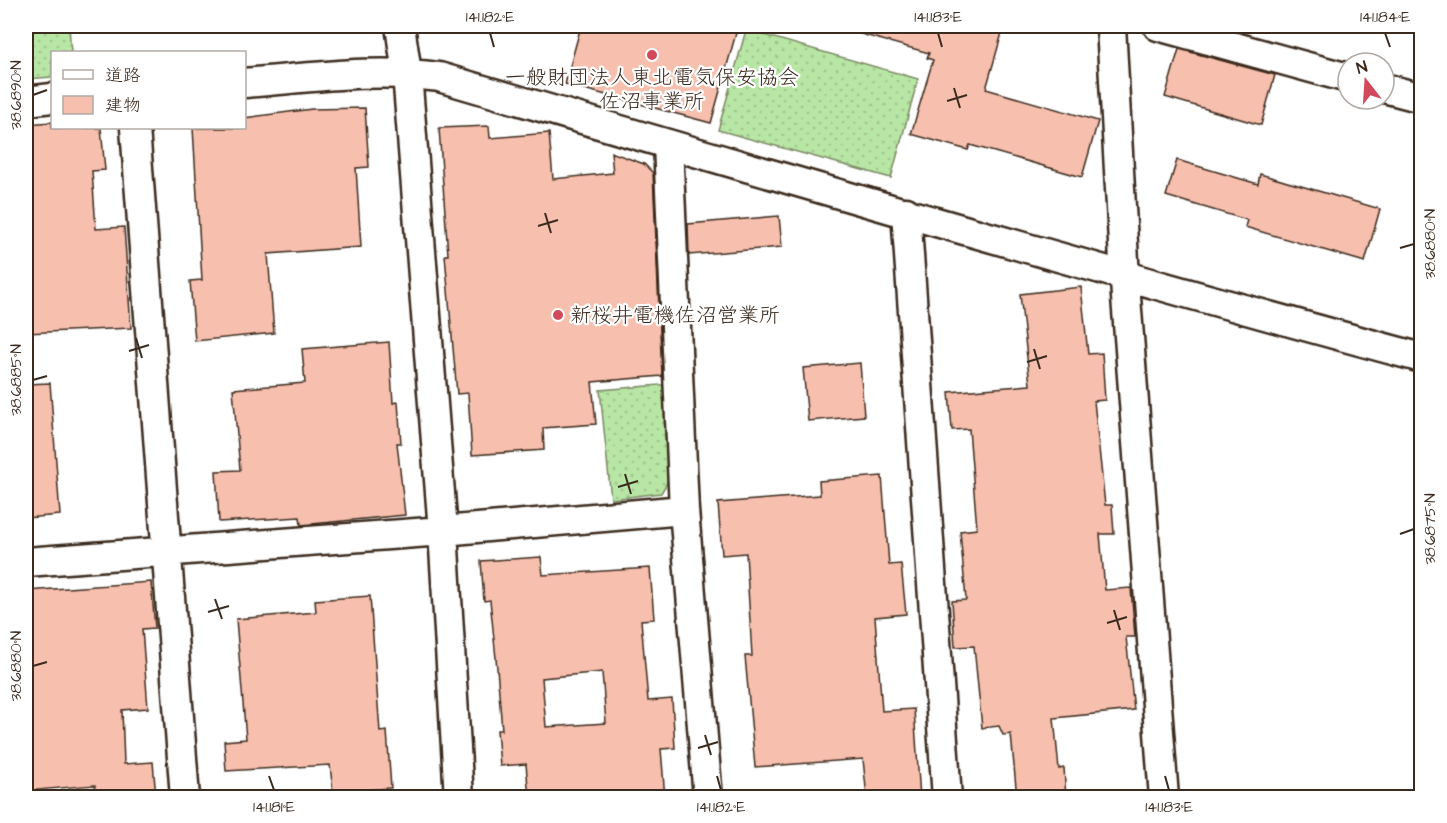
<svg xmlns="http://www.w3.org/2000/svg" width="1447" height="823" font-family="'Architects Daughter','Klee One',sans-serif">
  <defs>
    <pattern id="grass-dots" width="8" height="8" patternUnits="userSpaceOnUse" patternTransform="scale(1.5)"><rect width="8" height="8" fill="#b8e6a5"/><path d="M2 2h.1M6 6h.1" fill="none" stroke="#9fc58e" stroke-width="1.8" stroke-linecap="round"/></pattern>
  </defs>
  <rect width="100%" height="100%" fill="#fff"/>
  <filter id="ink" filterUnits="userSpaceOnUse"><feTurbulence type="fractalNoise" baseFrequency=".0167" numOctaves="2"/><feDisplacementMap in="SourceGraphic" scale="12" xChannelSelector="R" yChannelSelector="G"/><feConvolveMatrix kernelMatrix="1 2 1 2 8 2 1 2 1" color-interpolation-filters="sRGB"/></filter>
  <g filter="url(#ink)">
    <path fill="url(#grass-dots)" stroke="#7a8862" stroke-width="1.5" d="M26,26H69L71,52H52V77L26,79Z
      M746,30L918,79L891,178L718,130Z
      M672,384L674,471L661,493L611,499L600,390Z"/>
    <path fill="#f7bfae" stroke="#3b2a1e" stroke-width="1.5" fill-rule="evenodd" d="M581,26H738L711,123L565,84Z
      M858,26H1004L986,89L1098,121L1082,177L970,145L968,150L911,134L933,60L927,58L929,53L857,33Z
      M1179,49L1275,75L1261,125L1165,97Z
      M365,108L369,167L356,168L361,247L268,254L274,333L195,341L190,281L202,280L193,128H244V118L312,109Z
      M52,122V128H101L105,170L92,171L96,229L124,227L131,328L26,333V124Z
      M489,126L490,138L549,133L553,179L613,173L611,152L644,164L653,173L662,376L592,382L596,424L543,428L544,450L472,455L468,393L457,394L445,255H448L439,128Z
      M1177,160L1258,184L1260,174L1380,209L1365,262L1245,227L1247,220L1166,196Z
      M779,216L782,247L689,255L688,224Z
      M1081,287L1088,354L1102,353L1105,400L1094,401L1105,505H1112L1114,534H1100L1105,590L1131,588L1135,637H1126L1134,710L1054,718L1059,769L1064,768L1066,798H1017L1011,734L1003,735L999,726L982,728L974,646L955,647L952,601L966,600L960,531L977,529L969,429L952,430L949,392L1030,385L1020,294Z
      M389,342L393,403L398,402L401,443H397L405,515L301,525L300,517L219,522L216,471L240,470L233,389L305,383L302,349Z
      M860,363L864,416L808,421L803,368Z
      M50,383L60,515L26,518V384Z
      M882,476L889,565L901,564L906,614L875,617L882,711L914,709L920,798H867L863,759L755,767L745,656H752L746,553L722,555L718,503L820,495L819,481Z
      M541,557L543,575L650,568L654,619L641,620L648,701L672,699L675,748L661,749L665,798H529L526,764L500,766L497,730H502L497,668L490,600L484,601L481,561ZM602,672L606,723L546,727L542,678Z
      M151,582L155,628L142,629L148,708L122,710L124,764L153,762L156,798H96L95,785L26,791V591Z
      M370,596L380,732L387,731L391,788L333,792L330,765L226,771L224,741L246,739L236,619L316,612L315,600Z"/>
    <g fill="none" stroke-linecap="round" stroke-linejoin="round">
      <defs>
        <path id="street" d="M400,26L407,73L443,531L459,798
          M1111,26L1126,297L1164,798
          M1158,26L1348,78
          M244,83C309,78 375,68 439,77C766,173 1093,269 1422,358
          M1384,88L1422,98
          M26,101L52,98
          M135,128L185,798
          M668,144L684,510L708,798
          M906,212L947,798
          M26,562L443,531L684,510"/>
      </defs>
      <use href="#street" stroke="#3b2a1e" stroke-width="33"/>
      <use href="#street" stroke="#fff" stroke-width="28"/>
    </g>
  </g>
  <path fill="none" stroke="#3b2a1e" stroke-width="2" d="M490,33L494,47M938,33L942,47M1385,33L1390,47M954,88L960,108M33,95L47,90M947,101L967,95M545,213L551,233M538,226L558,220M1400,248L1414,244M136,338L142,358M1034,349L1040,369M129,351L149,345M1027,362L1047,356M33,380L47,376M625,474L631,494M618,487L638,481M1400,534L1414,529M215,599L222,619M1114,610L1120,630M208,612L229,606M1107,623L1127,617M33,666L47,662M705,735L711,755M698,748L718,742M269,776L274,790M717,776L721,790M1165,776L1169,790"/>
  <g fill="#d1495b" stroke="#fff" stroke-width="2">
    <circle cx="652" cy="55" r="6"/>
    <circle cx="558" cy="315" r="6"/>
  </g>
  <g text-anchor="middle" stroke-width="4.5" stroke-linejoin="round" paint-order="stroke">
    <g font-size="21" fill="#3b2a1e" stroke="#fff">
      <text x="652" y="84">一般財団法人東北電気保安協会<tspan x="652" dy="24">佐沼事業所</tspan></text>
      <text x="570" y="322" text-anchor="start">新桜井電機佐沼営業所</text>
    </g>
  </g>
  <rect width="1447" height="823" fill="none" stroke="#fff" stroke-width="66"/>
  <rect x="51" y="51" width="195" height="78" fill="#ffffff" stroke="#b1aaa5" stroke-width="1.5"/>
  <rect x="63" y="70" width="30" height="9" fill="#ffffff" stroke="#b1aaa5" stroke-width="1.5"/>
  <text x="105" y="81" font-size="18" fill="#3b2a1e">道路</text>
  <rect x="63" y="96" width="30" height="18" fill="#f7bfae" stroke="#b1aaa5" stroke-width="1.5"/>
  <text x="105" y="111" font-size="18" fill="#3b2a1e">建物</text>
  <g transform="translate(1366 81) rotate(343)"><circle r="28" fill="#ffffff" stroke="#b1aaa5" stroke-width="1.5"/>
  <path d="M0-4.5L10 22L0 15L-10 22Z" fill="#d1495b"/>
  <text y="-9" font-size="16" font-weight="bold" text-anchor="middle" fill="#3b2a1e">N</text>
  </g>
  <rect x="33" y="33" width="1381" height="757" fill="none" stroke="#3b2a1e" stroke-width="2"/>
  <g font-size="15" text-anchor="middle" fill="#3b2a1e">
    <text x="490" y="22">141.182°E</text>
    <text x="938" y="22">141.183°E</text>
    <text x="1385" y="22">141.184°E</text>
    <text transform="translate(16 95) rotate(-90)" y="5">38.6890°N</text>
    <text transform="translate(1430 244) rotate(-90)" y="5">38.6880°N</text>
    <text transform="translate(16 380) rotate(-90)" y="5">38.6885°N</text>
    <text transform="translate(1430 529) rotate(-90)" y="5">38.6875°N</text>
    <text transform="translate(16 666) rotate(-90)" y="5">38.6880°N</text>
    <text x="274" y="812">141.181°E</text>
    <text x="721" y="812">141.182°E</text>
    <text x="1169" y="812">141.183°E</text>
  </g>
</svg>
